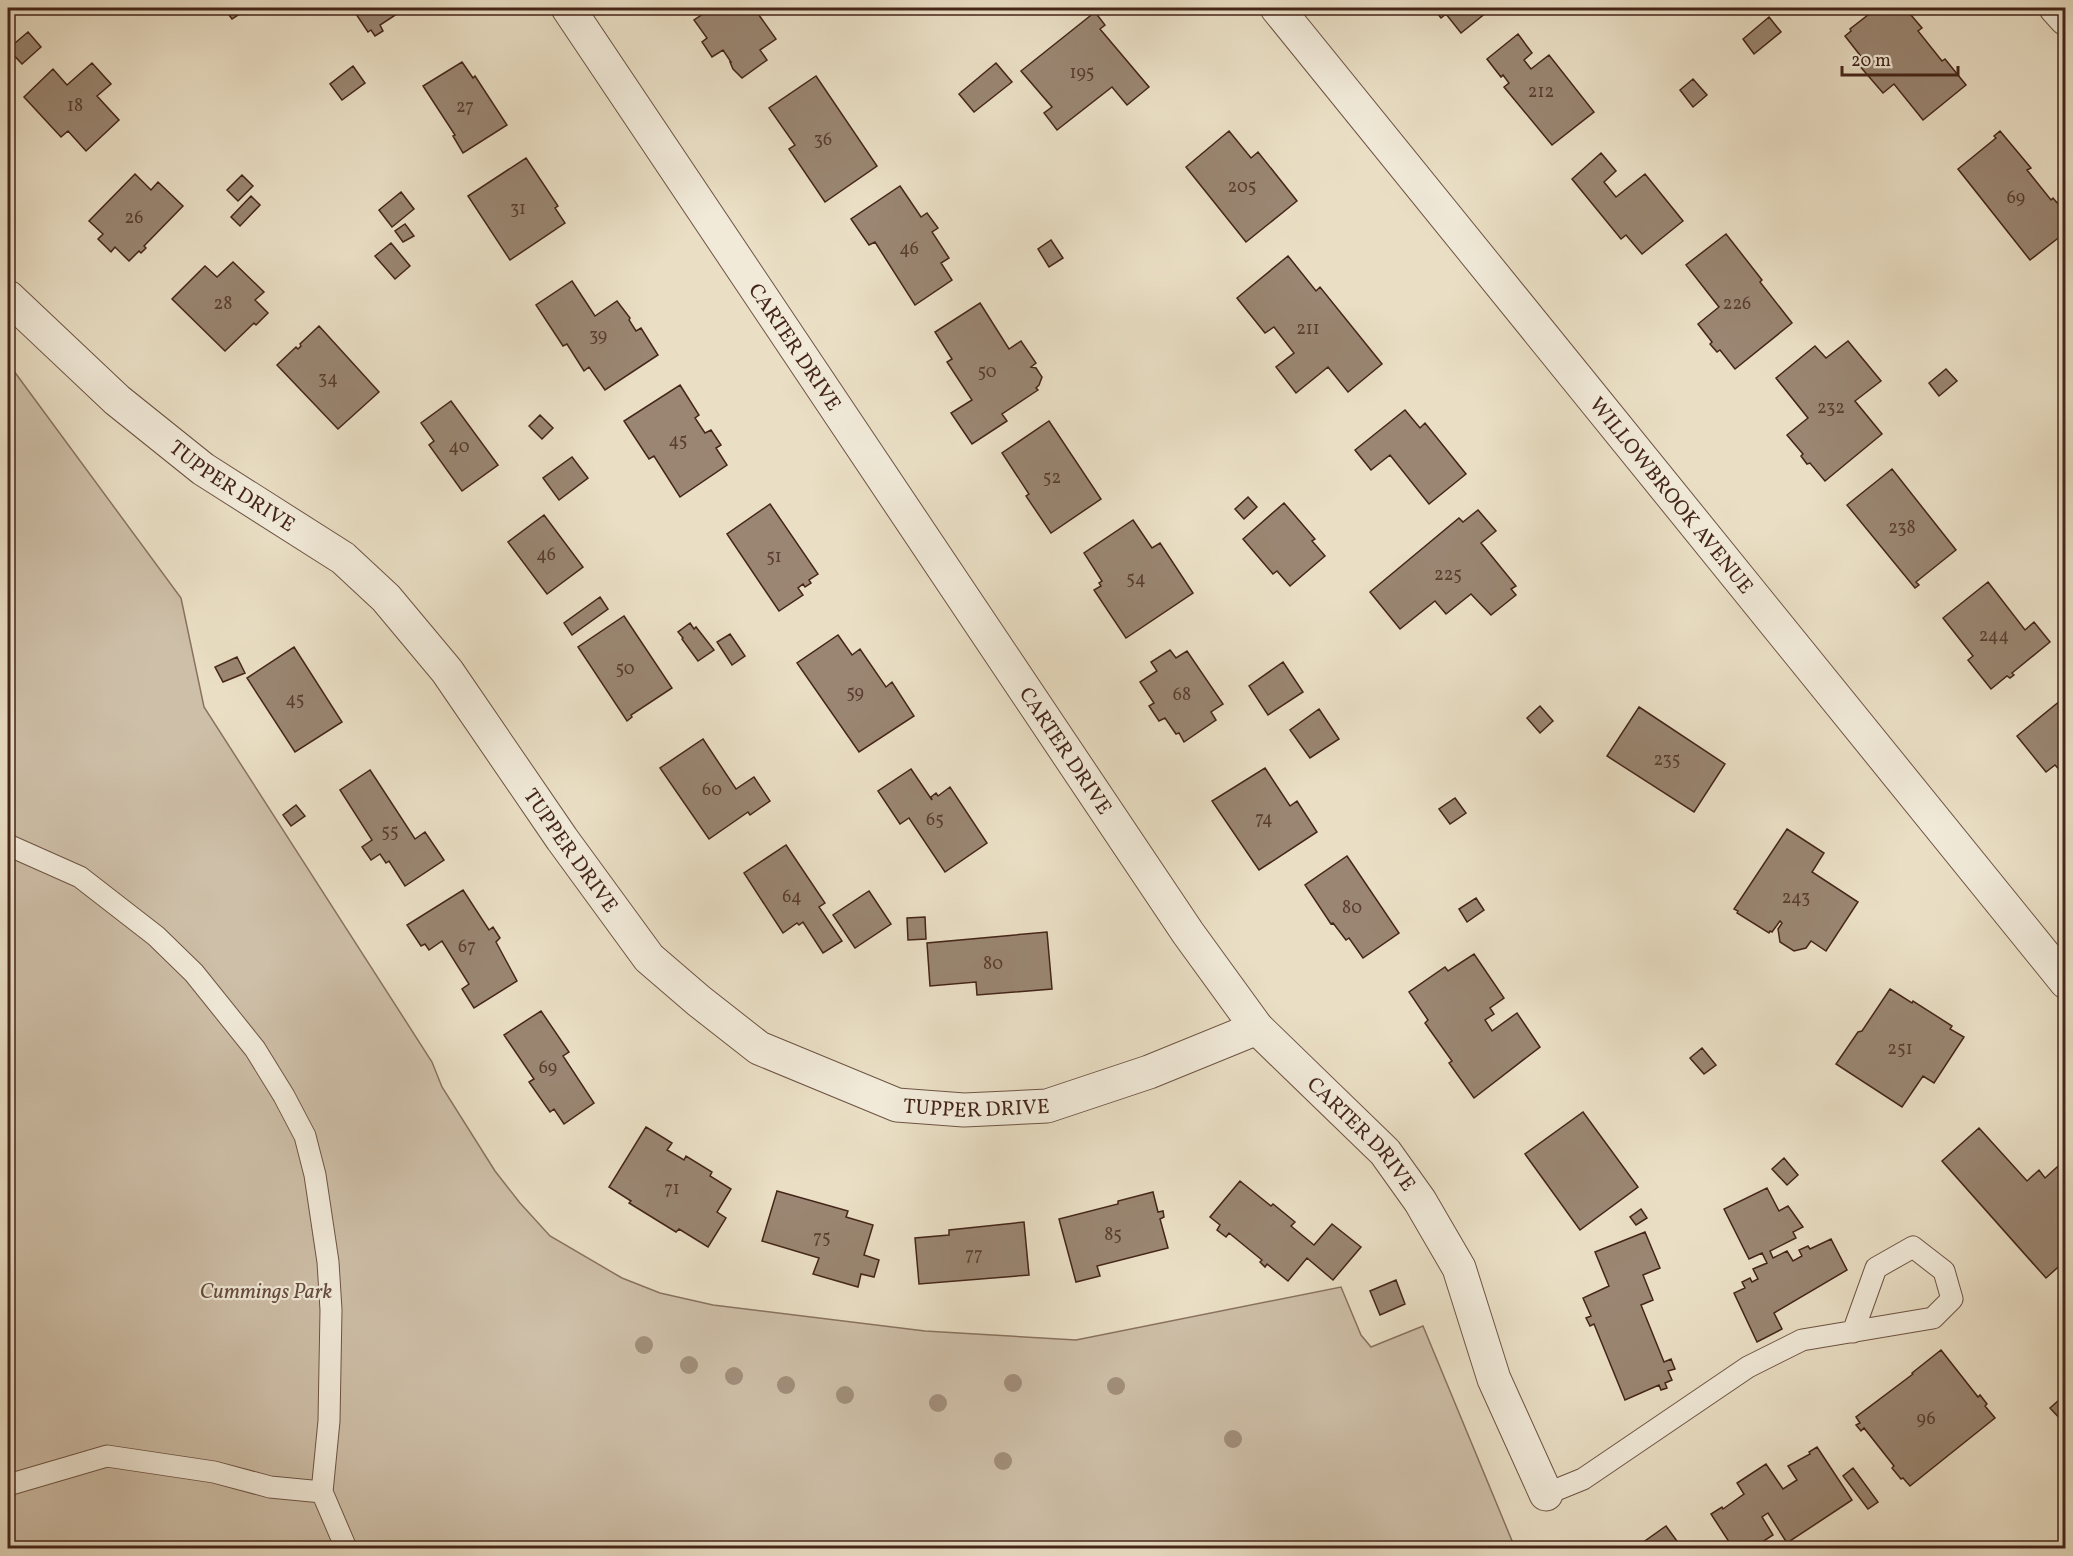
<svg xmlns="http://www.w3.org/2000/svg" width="2073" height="1556" font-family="Vollkorn,serif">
  <rect width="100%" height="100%" fill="#eadfc5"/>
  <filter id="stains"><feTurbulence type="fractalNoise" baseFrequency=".00333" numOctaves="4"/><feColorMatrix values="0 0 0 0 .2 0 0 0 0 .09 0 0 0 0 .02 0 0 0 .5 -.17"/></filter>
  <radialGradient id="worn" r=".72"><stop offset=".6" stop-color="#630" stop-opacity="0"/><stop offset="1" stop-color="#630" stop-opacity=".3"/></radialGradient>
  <path fill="#cebfa8" stroke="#897260" stroke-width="1.5" d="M8,363L181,598L204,707L432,1062L442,1087L495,1171L520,1203L550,1236L622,1278L660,1293L713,1305L925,1331L1076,1340L1341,1287L1361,1335L1371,1347L1423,1326L1515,1548H8Z"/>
  <path fill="#9a8672" stroke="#442519" stroke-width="1.5" d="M224,8H249L232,19Z
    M352,8H406L380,25L383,31L375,36L371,30L368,32Z
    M712,8H754L776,39L760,50L767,60L742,78L733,69L730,62H731L723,50L712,57L702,42L707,38L694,20Z
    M1433,8H1492L1461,33L1446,14L1441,18Z
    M1877,8H1905L1922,28L1918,31L1942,61L1945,59L1966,85L1923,120L1894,84L1883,93L1858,64L1863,59L1845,36L1851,31L1850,29Z
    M1095,12L1105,25L1100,29L1149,87L1127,105L1112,87L1057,130L1044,113L1052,107L1021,71Z
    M1769,17L1781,32L1754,54L1743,39Z
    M28,32L41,47L22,64L8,49Z
    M1518,34L1532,53L1524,60L1531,69L1549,55L1594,112L1552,145L1504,87L1509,83L1503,75L1501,77L1487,59Z
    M462,62L473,78L475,76L507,125L463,153L453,136L455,135L423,86Z
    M92,63L111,84L97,96L119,120L86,151L68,131L61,137L24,97L53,69L67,85Z
    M996,63L1012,82L974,112L959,94Z
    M353,66L365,83L342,100L330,84Z
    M816,76L877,166L825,202L789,149L795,145L769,108Z
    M1693,79L1707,95L1693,107L1680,90Z
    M1229,131L1251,158L1258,152L1297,201L1246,242L1186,167Z
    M2000,131L2031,168L2027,170L2051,200L2053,198L2066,213V232L2030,260L1958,169L1996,138L1994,136Z
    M1601,153L1616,171L1604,182L1616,197L1645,174L1683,221L1642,254L1626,235L1621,239L1572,179Z
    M526,158L558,206L555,208L565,223L510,260L468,196Z
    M135,174L151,190L158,182L183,206L144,246L146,248L141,253L139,251L129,261L115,247L111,252L98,239L103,234L89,221Z
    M242,175L253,186L238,201L227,190Z
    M900,186L921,217L927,213L938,228L932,232L949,258L941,263L952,280L915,305L875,242L869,245L851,219Z
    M401,192L414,209L392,227L379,210Z
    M251,196L260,205L240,226L231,217Z
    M405,224L414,236L403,242L395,231Z
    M1726,234L1762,280L1760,282L1792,323L1735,369L1720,350L1717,352L1710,344L1712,342L1698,324L1719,307L1686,265Z
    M1051,240L1063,258L1049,267L1038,249Z
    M391,243L410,266L395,279L375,256Z
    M1288,256L1316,291L1320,287L1382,364L1348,392L1328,367L1296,393L1276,367L1294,353L1274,327L1265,333L1237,298Z
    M233,262L264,292L255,300L268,313L256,325L254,323L225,351L172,299L205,266L217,277Z
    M572,281L595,316L617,301L630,318L629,320L636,331L641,328L658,355L605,390L589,367L584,371L567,344L563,346L536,305Z
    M980,303L1009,349L1021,341L1036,363L1031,367L1036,368L1042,377L1039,385L1036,388L1038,390L1002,414L1007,421L972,444L951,413L972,400L947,362L952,359L935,332Z
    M319,326L379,392L338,429L277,365L296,347L298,349L301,346L300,344Z
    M1848,341L1881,381L1855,401L1882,434L1825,481L1810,463L1807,464L1801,456L1803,454L1787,435L1808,418L1776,378L1815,346L1826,358Z
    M1946,369L1957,381L1939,396L1929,383Z
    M680,385L699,415L695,418L705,433L711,430L721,445L716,448L727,465L680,497L654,456L649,459L624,421Z
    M451,401L498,465L462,491L429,445L434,441L421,423Z
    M1405,410L1420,428L1425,423L1466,474L1429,504L1390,455L1371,470L1355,450Z
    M540,415L553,428L542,439L529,426Z
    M1049,421L1101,499L1051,533L1026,496L1029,494L1002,453Z
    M572,457L588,478L559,500L543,478Z
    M1892,469L1956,550L1916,582L1919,585L1915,588L1847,505Z
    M1248,497L1257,507L1244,519L1235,509Z
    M1284,503L1315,539L1312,541L1325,556L1290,586L1277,571L1273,574L1243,539Z
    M770,504L818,574L809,580L811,583L805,587L803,584L798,588L803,595L779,611L727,534Z
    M1478,510L1496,531L1481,543L1516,586L1511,589L1516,595L1491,615L1471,594L1446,614L1435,601L1400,629L1370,592L1459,518L1463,522Z
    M544,515L583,567L547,594L508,542Z
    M1133,520L1152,548L1160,543L1193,593L1126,638L1094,590L1101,586L1099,583L1102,581L1084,553Z
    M1988,582L2025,630L2034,622L2050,642L2012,673L2014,675L2010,678L2007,676L1991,689L1968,660L1973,656L1943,618Z
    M600,597L608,609L572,635L564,623Z
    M624,616L672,688L631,715L632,717L627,721L578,647Z
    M690,623L694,629L696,627L714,650L698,661L682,639L683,638L678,632Z
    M730,634L745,656L732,665L717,642Z
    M838,635L852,655L860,649L886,687L892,682L914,716L859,752L797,663Z
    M294,647L342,722L295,752L247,678Z
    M1170,650L1176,658L1187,651L1223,704L1211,712L1216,720L1184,742L1179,733L1176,734L1165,718L1159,721L1149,706L1154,703L1140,682L1157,671L1151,662Z
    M237,657L245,673L223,682L215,667Z
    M1283,662L1303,692L1268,715L1249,686Z
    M2066,696V777L2055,765L2046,772L2017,736Z
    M1540,706L1553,721L1540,733L1527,718Z
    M1639,707L1725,764L1694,812L1607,756Z
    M1319,709L1339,739L1310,758L1290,730Z
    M703,739L736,789L754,777L770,801L750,815L748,812L709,839L660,768Z
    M1265,768L1290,806L1297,801L1317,832L1259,870L1212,801Z
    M911,769L932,800L931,797L936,793L938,796L950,787L987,843L945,872L909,818L900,824L878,791Z
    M370,770L415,839L425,832L444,860L405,886L389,861L386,863L380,854L371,860L362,847L372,840L340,790Z
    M1455,798L1466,813L1450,824L1439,809Z
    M296,805L305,816L291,826L283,815Z
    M1787,829L1824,853L1812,872L1858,902L1826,951L1811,941L1806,948L1794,951L1780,942L1778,929L1782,923L1780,921L1772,932L1770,931L1769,933L1737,913L1738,911L1734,909Z
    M786,845L825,903L819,907L842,941L823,953L803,922L799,925L797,923L783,933L744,873Z
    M1347,856L1399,933L1363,958L1349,938L1346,940L1333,923L1331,924L1305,885Z
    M463,890L489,930L493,927L500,938L496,942L517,981L474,1008L462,989L469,984L442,941L429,950L425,944L421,946L407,925Z
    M869,891L891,924L855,948L833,915Z
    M1476,898L1484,910L1467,922L1459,909Z
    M925,917L926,939L908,940L907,918Z
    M1047,932L1052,989L977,995L976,982L930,986L927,943Z
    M1474,954L1504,998L1490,1008L1494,1014L1485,1020L1492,1031L1517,1013L1540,1047L1474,1098L1449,1063L1452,1061L1425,1023L1428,1020L1409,992L1445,967L1448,971Z
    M1890,989L1912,1003L1913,1001L1952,1026L1950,1029L1964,1037L1934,1083L1923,1076L1902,1107L1836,1064L1858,1032L1862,1031Z
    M541,1011L569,1052L563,1056L594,1103L564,1124L554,1109L550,1112L529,1082L534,1079L504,1035Z
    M1702,1048L1716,1065L1704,1074L1690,1058Z
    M1583,1112L1638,1187L1580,1230L1525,1154Z
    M646,1127L672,1143L667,1150L684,1160L686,1156L712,1172L710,1176L731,1189L717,1212L726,1218L708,1247L679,1229L676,1232L629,1203L631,1201L609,1187Z
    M1979,1128L2027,1181L2039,1170L2045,1178L2066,1159V1260L2046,1278L1942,1161Z
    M1784,1158L1798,1175L1787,1185L1772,1169Z
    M1240,1181L1271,1206L1273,1204L1295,1222L1291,1226L1314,1245L1332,1224L1361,1247L1333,1280L1307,1258L1288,1281L1267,1264L1265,1267L1260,1262L1262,1260L1229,1233L1226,1237L1217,1230L1220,1225L1210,1217Z
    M1767,1188L1779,1211L1788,1206L1803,1227L1793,1232L1796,1238L1770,1251L1773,1258L1787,1251L1793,1261L1802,1256L1799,1250L1808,1246L1810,1249L1831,1239L1847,1270L1774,1313L1782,1329L1757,1342L1734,1293L1745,1288L1742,1282L1750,1278L1752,1282L1758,1279L1753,1269L1767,1263L1762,1253L1749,1259L1724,1209Z
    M777,1191L848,1211L846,1217L873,1225L864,1255L879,1260L874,1277L861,1274L858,1287L813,1274L819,1258L762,1241Z
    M1153,1192L1158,1212L1163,1211L1164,1217L1160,1219L1168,1248L1097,1266L1100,1276L1076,1282L1059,1219L1118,1204V1201Z
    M1641,1209L1647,1218L1636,1225L1630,1217Z
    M1024,1222L1029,1275L919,1284L915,1238L949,1235V1230Z
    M1645,1232L1660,1268L1643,1275L1653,1300L1641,1305L1664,1362L1671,1359L1675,1369L1668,1371L1672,1380L1665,1383L1667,1388L1661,1390L1659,1385L1625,1400L1594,1324L1590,1326L1586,1318L1591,1316L1583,1298L1609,1286L1595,1252Z
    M1396,1280L1405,1304L1380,1315L1370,1291Z
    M1941,1350L1978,1397L1980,1395L1987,1404L1985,1406L1995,1418L1910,1486L1903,1478L1901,1479L1892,1468L1894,1466L1864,1428L1861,1431L1856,1425L1860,1423L1856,1417L1913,1374L1912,1373Z
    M2066,1394V1425L2050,1408Z
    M1817,1447L1852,1500L1787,1543L1768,1513L1762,1517L1773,1535L1753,1548H1733L1711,1514L1722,1507L1723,1509L1744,1494L1737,1483L1766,1464L1783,1489L1797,1480L1788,1466L1810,1454L1809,1452Z
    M1853,1468L1878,1502L1868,1509L1843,1476Z
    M1666,1526L1682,1548H1635Z"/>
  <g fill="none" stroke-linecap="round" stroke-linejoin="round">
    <defs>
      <path id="service" d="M8,845L80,877L156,936L194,973L255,1049L284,1096L305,1136L315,1175L328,1262L331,1310L329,1421L322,1492L346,1548
        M8,1485L107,1456L214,1472L270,1487L322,1492
        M1546,1494L1583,1479L1748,1367L1802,1340L1933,1318L1952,1299L1944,1271L1913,1247L1876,1268L1853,1332"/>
      <g id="minor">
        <path id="s1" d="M568,8L1188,933L1257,1028L1385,1152L1420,1201L1459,1268L1494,1379L1546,1494"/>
        <path id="s2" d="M1277,8L2066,982"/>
        <path d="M2056,8L2066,19"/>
        <path id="s3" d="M8,297L117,400L203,469L343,558L386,598L447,671L562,839L649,958L699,1001L759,1048L897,1105L964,1110L1047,1106L1149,1072L1257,1028"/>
      </g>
    </defs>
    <use href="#service" stroke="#6e5444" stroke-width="23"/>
    <use href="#minor" stroke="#6e5444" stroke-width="35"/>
    <use href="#service" stroke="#f1ead9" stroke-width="21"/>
    <use href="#minor" stroke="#f1ead9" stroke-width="33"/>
  </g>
  <g fill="#a18e7a">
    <circle cx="644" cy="1345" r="9"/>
    <circle cx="689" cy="1365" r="9"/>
    <circle cx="734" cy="1376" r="9"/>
    <circle cx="1013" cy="1383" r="9"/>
    <circle cx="786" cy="1385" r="9"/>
    <circle cx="1116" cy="1386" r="9"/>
    <circle cx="845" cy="1395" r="9"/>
    <circle cx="938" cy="1403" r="9"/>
    <circle cx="1233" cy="1439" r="9"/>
    <circle cx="1003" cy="1461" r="9"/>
  </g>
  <g text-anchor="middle" stroke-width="4.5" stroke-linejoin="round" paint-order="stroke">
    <g font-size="18" fill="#5a3d2f">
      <text x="1082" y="78">195</text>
      <text x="1541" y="97">212</text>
      <text x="75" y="111">18</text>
      <text x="465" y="112">27</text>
      <text x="823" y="145">36</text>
      <text x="1242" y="192">205</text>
      <text x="2016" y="203">69</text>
      <text x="518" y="214">31</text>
      <text x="134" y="223">26</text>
      <text x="909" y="254">46</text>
      <text x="223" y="309">28</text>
      <text x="1737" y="309">226</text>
      <text x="1308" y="334">211</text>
      <text x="598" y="341">39</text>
      <text x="987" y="377">50</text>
      <text x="328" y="384">34</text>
      <text x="1831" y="413">232</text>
      <text x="678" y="446">45</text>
      <text x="459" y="452">40</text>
      <text x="1052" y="483">52</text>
      <text x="1902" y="533">238</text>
      <text x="546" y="560">46</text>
      <text x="774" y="562">51</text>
      <text x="1448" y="580">225</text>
      <text x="1136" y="584">54</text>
      <text x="1994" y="641">244</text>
      <text x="625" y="674">50</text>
      <text x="855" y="698">59</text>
      <text x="1182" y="700">68</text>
      <text x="295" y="705">45</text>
      <text x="1667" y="765">235</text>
      <text x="712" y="795">60</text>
      <text x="1264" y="824">74</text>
      <text x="935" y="825">65</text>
      <text x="390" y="837">55</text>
      <text x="792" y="902">64</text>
      <text x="1796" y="903">243</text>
      <text x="1352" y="913">80</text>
      <text x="467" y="952">67</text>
      <text x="993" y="969">80</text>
      <text x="1900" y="1054">251</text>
      <text x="548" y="1073">69</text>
      <text x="672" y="1194">71</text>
      <text x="1113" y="1240">85</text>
      <text x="822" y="1243">75</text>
      <text x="974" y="1260">77</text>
      <text x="1926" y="1424">96</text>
    </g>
    <g font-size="21" fill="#442519" stroke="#f1ead9">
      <text dy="7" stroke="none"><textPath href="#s1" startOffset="408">CARTER DRIVE</textPath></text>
      <text dy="7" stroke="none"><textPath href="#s3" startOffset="294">TUPPER DRIVE</textPath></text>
      <text dy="7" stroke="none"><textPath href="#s2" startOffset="627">WILLOWBROOK AVENUE</textPath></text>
      <text dy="7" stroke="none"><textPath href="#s1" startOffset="894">CARTER DRIVE</textPath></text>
      <text dy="7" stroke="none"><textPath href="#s3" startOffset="798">TUPPER DRIVE</textPath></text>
      <text dy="7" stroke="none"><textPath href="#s3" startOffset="1302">TUPPER DRIVE</textPath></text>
      <text dy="7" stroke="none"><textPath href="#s1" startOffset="1380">CARTER DRIVE</textPath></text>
    </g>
    <g font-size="21" font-style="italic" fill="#664c3d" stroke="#f1ead9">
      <text x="266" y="1298">Cummings Park</text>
    </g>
  </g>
  <rect width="2073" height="1556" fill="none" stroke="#eadfc5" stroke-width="30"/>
  <rect x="9" y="9" width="2055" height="1538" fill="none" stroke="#442519" stroke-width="3"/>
  <rect x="15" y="15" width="2043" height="1526" fill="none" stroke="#442519" stroke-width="1.5"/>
  <path d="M1842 66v9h116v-9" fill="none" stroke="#442519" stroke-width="3"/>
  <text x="1851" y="66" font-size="18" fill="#442519" stroke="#f1ead9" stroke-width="4.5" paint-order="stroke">20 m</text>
  <rect width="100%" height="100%" filter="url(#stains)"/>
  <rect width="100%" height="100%" fill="url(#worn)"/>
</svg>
